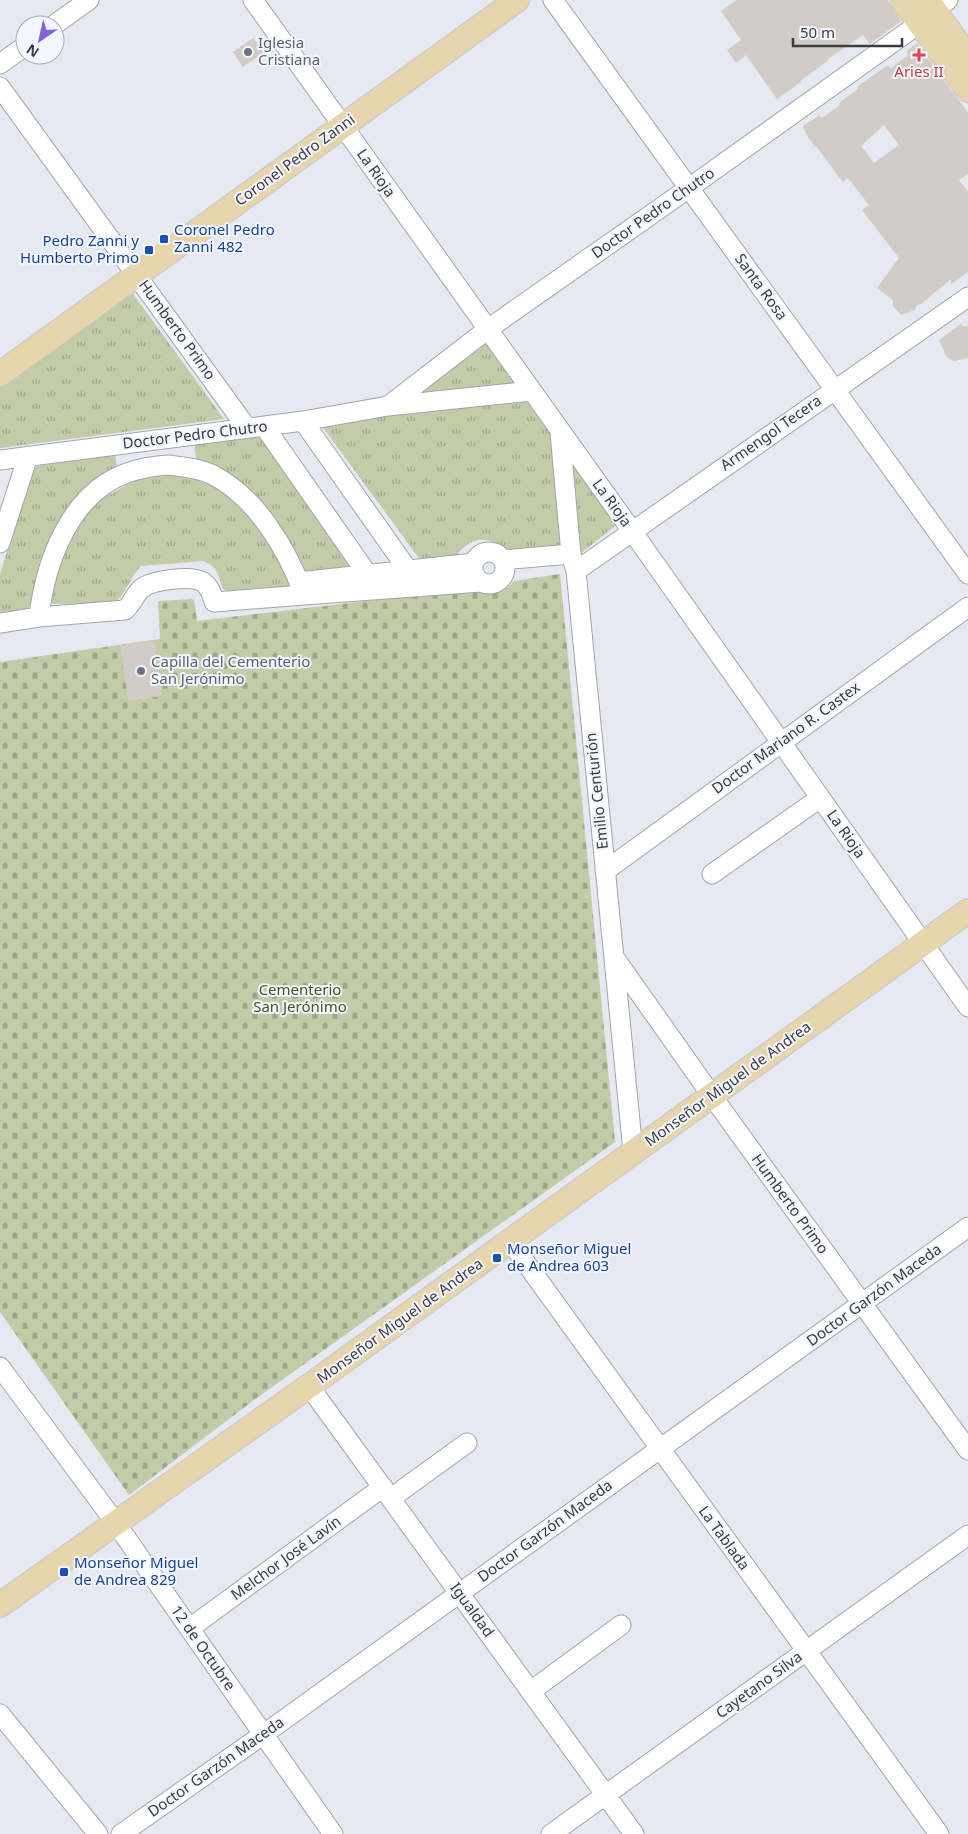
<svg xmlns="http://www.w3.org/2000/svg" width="968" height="1834" font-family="'Noto Sans',sans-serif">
  <defs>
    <pattern id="cemetery-stones" width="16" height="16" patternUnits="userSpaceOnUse" patternTransform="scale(1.25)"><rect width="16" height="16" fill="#c3cba8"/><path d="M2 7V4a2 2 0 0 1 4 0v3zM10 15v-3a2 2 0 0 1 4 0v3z" fill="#a0a68a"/></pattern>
    <pattern id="park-tufts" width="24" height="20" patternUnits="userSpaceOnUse" patternTransform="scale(1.25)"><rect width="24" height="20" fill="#c3cba8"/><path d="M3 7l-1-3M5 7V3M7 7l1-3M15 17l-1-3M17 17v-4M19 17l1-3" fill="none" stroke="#a0a68a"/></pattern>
  </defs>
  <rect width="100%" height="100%" fill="#e6e9f1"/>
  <path fill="url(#cemetery-stones)" d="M560,574L615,1142L254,1400L129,1495L0,1312V662L160,639L158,601L194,599L197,621L476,588C491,596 504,594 514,581Z"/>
  <path fill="url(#park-tufts)" d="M131,291L224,419L0,448V387Z
    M485,341L516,383L417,395Z
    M529,397L555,432L563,549L515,555C498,543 481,531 462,549C459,552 456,557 453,561L424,565L319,422Z
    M263,434L356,570L306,577L287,548L197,464L194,442Z
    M115,453L117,469L96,479L85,489L48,553L26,616H0V574L34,467Z
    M568,453L619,523L580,554Z
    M168,473L215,482L262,526L293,589L231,592L223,589C217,574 219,567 203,561L141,566C130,577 127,592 115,603L46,604L47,596L72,533L96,502L134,481Z"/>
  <path fill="#d2cbc6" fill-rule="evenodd" d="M737,0H888L901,21L870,44L863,35L828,59L829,60L800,81L801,82L777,99L746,55L736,63L727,50L741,40L721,11Z
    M253,38L264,52L243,67L233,52Z
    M917,43L968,113V174L959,180L968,192V272L951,284V279L921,304L916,306L915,310L901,315L893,306V300L877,288L899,258L862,210L869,205L848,178L843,182L816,146L815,147L806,134L803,126L820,115L822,118L839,106L840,102L858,89V86L888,65L890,69L908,55L907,51ZM884,125L899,145L874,163L861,146Z
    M961,324L964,327L968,325V358L954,361L947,357L939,340Z
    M155,641L162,696L128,701L120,645Z"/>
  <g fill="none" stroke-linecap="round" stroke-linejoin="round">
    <defs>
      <path id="minor" d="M253,0L632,531L968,1007
        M553,0L968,574
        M934,10L948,0
        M54,25L89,0
        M0,64L25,46
        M0,87L247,428
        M388,406L488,329L689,188L920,23
        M303,421L420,587
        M264,426L368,575L381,589
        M560,433L571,554L576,571L633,1152
        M0,460L303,421L388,406L532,391
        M168,465C183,467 199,468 213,475C257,498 287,549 304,595L214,602C212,594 210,587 203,582C191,575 153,580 142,588C135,594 132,604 125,610L39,617C45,563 70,493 127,473C140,468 154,466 168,465Z
        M0,543L28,456
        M473 568a16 16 0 1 1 32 0a16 16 0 1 1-32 0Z
        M503,560L571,554
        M576,571L968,297
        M299,582L474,563
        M304,595L481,582
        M0,623L39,617
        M605,871L968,607
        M712,874L820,798
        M614,957L712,1096L968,1450
        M510,1241L939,1834
        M0,1367L115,1522L333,1834
        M309,1386L634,1834
        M391,1498L467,1443
        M190,1628L383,1487
        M531,1691L621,1625
        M0,1714L98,1834
        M121,1834L264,1734L968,1227
        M551,1834L968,1535"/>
      <path id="major" d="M903,0L968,90
        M927,0L968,57
        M0,374L517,0
        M0,1605L309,1386L968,911"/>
    </defs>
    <use href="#minor" stroke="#a1a4ab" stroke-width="21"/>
    <use href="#major" stroke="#c8c8c9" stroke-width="26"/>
    <use href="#minor" stroke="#fff" stroke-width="19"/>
    <use href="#major" stroke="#e6d5ad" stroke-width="24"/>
  </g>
  <g fill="#6b7280" stroke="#f3f6fe" stroke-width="2">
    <circle cx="248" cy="52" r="5"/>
    <circle cx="141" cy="671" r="5"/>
  </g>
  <path fill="#e0444e" stroke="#f3f6fe" stroke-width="2" d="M916.5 47.5h5v5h5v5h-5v5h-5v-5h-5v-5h5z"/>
  <g fill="#1a4fb4" stroke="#f3f6fe" stroke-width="2">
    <rect x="159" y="234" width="10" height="10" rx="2.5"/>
    <rect x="144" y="245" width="10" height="10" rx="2.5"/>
    <rect x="492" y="1253" width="10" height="10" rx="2.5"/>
    <rect x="59" y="1567" width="10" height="10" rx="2.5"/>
  </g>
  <g text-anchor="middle" stroke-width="4" stroke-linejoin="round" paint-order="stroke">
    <g font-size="15" fill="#5b616d" stroke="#f3f6fe" text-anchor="start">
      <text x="258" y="48">Iglesia<tspan x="258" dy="17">Cristiana</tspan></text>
      <text x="151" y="667">Capilla del Cementerio<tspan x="151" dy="17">San Jerónimo</tspan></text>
    </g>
    <g font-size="15" fill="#be3a42" stroke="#f3f6fe">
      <text x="919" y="77">Aries II</text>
    </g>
    <g font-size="15" fill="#3b3c3f" stroke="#f3f6fe">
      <text transform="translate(295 160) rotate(-36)" y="5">Coronel Pedro Zanni</text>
      <text transform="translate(376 173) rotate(55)" y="5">La Rioja</text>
      <text transform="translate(653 213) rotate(-35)" y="5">Doctor Pedro Chutro</text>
      <text transform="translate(761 287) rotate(54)" y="5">Santa Rosa</text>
      <text transform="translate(177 330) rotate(54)" y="5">Humberto Primo</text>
      <text transform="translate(771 433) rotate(-35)" y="5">Armengol Tecera</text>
      <text transform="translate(195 435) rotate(-7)" y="5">Doctor Pedro Chutro</text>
      <text transform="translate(612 503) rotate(54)" y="5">La Rioja</text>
      <text transform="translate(786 738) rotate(-36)" y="5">Doctor Mariano R. Castex</text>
      <text transform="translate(597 791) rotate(-96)" y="5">Emilio Centurión</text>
      <text transform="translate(846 834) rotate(55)" y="5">La Rioja</text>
      <text transform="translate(728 1084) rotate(-36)" y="5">Monseñor Miguel de Andrea</text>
      <text transform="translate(790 1204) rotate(54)" y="5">Humberto Primo</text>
      <text transform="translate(874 1295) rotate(-36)" y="5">Doctor Garzón Maceda</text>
      <text transform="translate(400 1321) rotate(-36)" y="5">Monseñor Miguel de Andrea</text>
      <text transform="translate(545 1531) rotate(-36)" y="5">Doctor Garzón Maceda</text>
      <text transform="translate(724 1538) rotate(54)" y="5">La Tablada</text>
      <text transform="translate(286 1558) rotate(-36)" y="5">Melchor José Lavín</text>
      <text transform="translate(472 1610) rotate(54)" y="5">Igualdad</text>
      <text transform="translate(203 1648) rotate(55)" y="5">12 de Octubre</text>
      <text transform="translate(759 1685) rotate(-36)" y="5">Cayetano Silva</text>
      <text transform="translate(216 1767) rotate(-35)" y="5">Doctor Garzón Maceda</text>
    </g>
    <g font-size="15" fill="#164399" stroke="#f3f6fe" text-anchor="start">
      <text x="174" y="235">Coronel Pedro<tspan x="174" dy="17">Zanni 482</tspan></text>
      <text x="139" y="246" text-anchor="end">Pedro Zanni y<tspan x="139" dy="17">Humberto Primo</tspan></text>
      <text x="507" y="1254">Monseñor Miguel<tspan x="507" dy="17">de Andrea 603</tspan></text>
      <text x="74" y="1568">Monseñor Miguel<tspan x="74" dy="17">de Andrea 829</tspan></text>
    </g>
    <g font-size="15" fill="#4a5418" stroke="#f3f6fe">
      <text x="300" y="995">Cementerio<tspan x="300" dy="17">San Jerónimo</tspan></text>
    </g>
  </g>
  <g transform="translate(40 40) rotate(214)"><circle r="24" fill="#f3f6fe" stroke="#a9acb2"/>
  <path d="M0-4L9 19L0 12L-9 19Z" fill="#8461dc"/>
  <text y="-8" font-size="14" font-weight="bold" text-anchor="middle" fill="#3b3c3f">N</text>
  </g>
  <path d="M793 38v8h109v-8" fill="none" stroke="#3b3c3f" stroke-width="2.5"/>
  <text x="800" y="38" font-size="15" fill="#3b3c3f" stroke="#f3f6fe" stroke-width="4" paint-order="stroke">50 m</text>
</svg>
